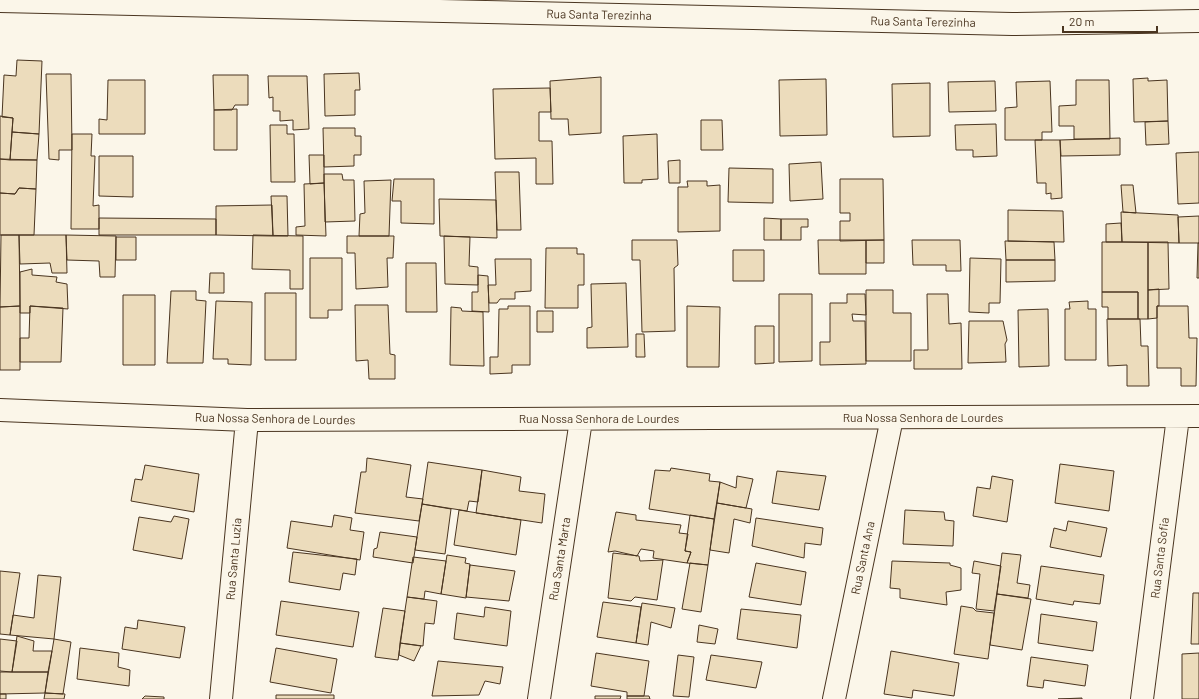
<svg xmlns="http://www.w3.org/2000/svg" width="1199" height="699" font-family="Barlow,sans-serif">
  <rect width="100%" height="100%" fill="#fbf6e9"/>
  <path fill="#ecdcbc" stroke="#4a3520" d="M17,60L42,61L39,134L12,132L13,118L2,117L4,75L16,76Z
    M359,73L360,90H355V115L325,116L324,74Z
    M46,74H71L72,150H59V160L49,159Z
    M213,75H248V105H235L232,110H214Z
    M268,76H307L309,129L293,130V120L280,121V111H273V97L269,98Z
    M601,77V133L569,135L568,119H551L550,81Z
    M1148,78V81L1167,80L1168,121L1134,122L1133,79Z
    M826,79L827,135L780,136L779,80Z
    M108,80H145V134H99V119L107,120Z
    M1076,80H1109L1110,139H1074V126H1059V106L1076,105Z
    M995,81L996,111L949,112L948,82Z
    M1050,81L1052,132H1042V140H1005V108L1017,107L1016,82Z
    M930,83V136L893,137L892,84Z
    M550,88L551,112H539V141H552L553,184H536V158L495,159L493,89Z
    M237,109V150H214V110Z
    M0,116L13,118L10,160L0,159Z
    M701,120H722L723,150H701Z
    M1168,121L1169,144L1146,145L1145,122Z
    M996,124L997,156L973,157V150H956L955,125Z
    M270,125H287V134H294L295,182H271Z
    M323,128H355V136H361V155H354V166L324,167Z
    M12,132L39,134L37,160H10Z
    M72,134H92L91,156H95L93,206L99,205V229H71Z
    M657,134L658,179L642,180V183H624L623,136Z
    M1120,138V155L1061,156L1060,140Z
    M1035,140H1060L1062,198L1051,199V193L1046,194V183H1037Z
    M1199,152V203L1178,204L1176,153Z
    M309,155H324V183L310,184Z
    M99,156H133V197L99,196Z
    M0,159L37,160L36,189L19,188L15,194L0,193Z
    M680,160V183H669L668,161Z
    M821,162L823,199L790,201L789,164Z
    M729,168L773,169V203L728,202Z
    M495,172H519L521,230H497Z
    M324,174H342L343,180H354L355,221L325,222Z
    M394,179H434V224L401,223V201H392Z
    M840,179H883L884,240L840,241V221H850V213H840Z
    M391,180L389,236H359L360,214L365,213L364,181Z
    M687,181H707V186L720,185V231L678,232V187H688Z
    M324,183L326,236L296,235V227L305,226L304,184Z
    M1121,185H1133L1136,213L1123,212Z
    M19,188L36,189L34,235H0V193L15,194Z
    M271,196H287L288,236H273Z
    M439,199L496,200L497,238L440,236Z
    M272,205L273,236L216,235V206Z
    M1008,210L1063,211L1064,242L1008,241Z
    M1121,212L1178,215L1179,243L1122,242Z
    M1199,216V243H1179L1178,217Z
    M99,218L216,219V235H99Z
    M764,218L781,219V240H764Z
    M781,219H808V227H801V240H781Z
    M1121,223L1122,242H1106V224Z
    M1,235H19L20,306L0,307Z
    M19,235H66L67,273H52L50,263L20,264Z
    M66,235L116,236L115,277H100L99,261L67,260Z
    M253,235L303,236V289H290V270L252,269Z
    M347,236H394L393,258H387L388,287L356,289L355,253H347Z
    M444,236L470,237L469,266L478,267V285L445,284Z
    M116,237H136V260H116Z
    M632,240H677L678,265L674,268L675,331L642,332L640,260H632Z
    M818,240H866V274H819Z
    M866,240H884V263H866Z
    M912,240H960L961,271H946V265H913Z
    M1005,241L1054,242L1055,260H1006Z
    M1102,242H1148V319H1138V292H1102Z
    M1148,242H1168L1169,289L1148,290Z
    M1198,243H1199V278H1197Z
    M546,248H577V254H584V285H578V308H545Z
    M733,250H764V281H733Z
    M310,258H342V310H328V318H310Z
    M970,258L1001,259L1000,303H989V313L969,312Z
    M495,259H531V291L515,292V299H500L497,303H489L488,285H496Z
    M1006,260H1055V281L1006,282Z
    M406,263H436L437,312H406Z
    M32,269V275L57,277L56,282L67,284L68,309L30,306V313H20V272Z
    M210,273H224V293H209Z
    M478,275L488,276L489,312L472,311V292H478Z
    M626,283L628,347L587,348V328L592,327L591,284Z
    M1159,289V306H1157V318L1148,319V290Z
    M866,290H893V313H911V361H866Z
    M171,291H196V300L206,301L203,363H167Z
    M1102,292H1138V319H1108V307H1102Z
    M265,293H296V360H265Z
    M779,294H812V361L779,362Z
    M847,294H865L866,315L852,314L853,321H865L866,364L820,365V342H830V303H847Z
    M927,294H948L949,324L961,323L962,369H914V350H928Z
    M123,295H155V365H123Z
    M216,301L252,302L251,365L228,364V359H213Z
    M1088,301V309H1096V360H1065V309H1070L1069,302Z
    M355,305H388L390,354L395,355V379H369L368,360L356,361Z
    M20,306V370H0V307Z
    M30,306L63,308L61,362H20V338H29Z
    M508,306H530V365H512V373L490,374V357H498L499,309H508Z
    M687,306L720,307L719,367H687Z
    M1157,306H1188L1189,338H1197L1196,386H1181V368H1157Z
    M451,307L461,308L462,311L483,312L484,366L450,365Z
    M1048,309L1049,366L1019,367L1018,310Z
    M537,311H553V332H537Z
    M1107,319H1140L1141,346H1148L1149,386H1127V365L1108,366Z
    M969,321H1003L1007,340L1005,344L1006,362L968,363Z
    M755,326H774V363L755,364Z
    M636,334H644L645,357H636Z
    M367,458L411,465L406,497L423,499L419,521L355,513L361,472H366Z
    M428,462L482,470L478,502L469,501L467,511L422,504Z
    M1060,464L1114,471L1109,511L1055,503Z
    M145,465L199,474L194,512L131,501L135,479L142,480Z
    M671,468L710,474L709,481L720,482L714,519L649,509L655,470L670,471Z
    M482,470L521,477L519,491L545,494L542,523L476,513Z
    M777,471L826,476L819,510L772,503Z
    M737,476L753,479L746,508L717,503L720,482L736,488Z
    M992,476L1013,480L1007,522L973,516L977,487L990,489Z
    M717,503L752,509L750,523L734,519L729,553L710,550Z
    M422,504L451,509L445,554L415,550Z
    M459,510L521,520L516,555L454,545Z
    M905,510L944,512L945,520L954,521L953,546L903,544Z
    M616,512L636,515V520L681,525L679,533L688,534L685,551L691,552L687,563L653,558L654,551L641,549L637,556L615,551L608,552Z
    M334,515L352,518L350,530L364,532L360,560L287,548L291,521L332,527Z
    M690,515L714,519L708,565L687,563L691,552L685,551Z
    M174,516L189,519L182,559L133,550L139,517L171,522Z
    M756,518L823,528L821,545L805,543L804,558L752,546Z
    M1068,521L1107,528L1101,557L1050,547L1054,528L1066,531Z
    M380,532L417,537L413,563L373,557L374,549L377,548Z
    M293,552L357,559L355,575L343,573L340,590L289,582Z
    M613,553L639,556L640,561L663,560L657,600L635,597L631,601L608,598Z
    M1002,553L1021,555L1017,583L1030,585L1028,598L997,594Z
    M447,555L466,558L465,563L470,564L466,598L441,594Z
    M413,557L446,561L441,594L425,591L424,599L407,597Z
    M892,561L950,563V565L961,568V590L946,592L947,605L900,598V589L890,588Z
    M974,561L1001,566L994,611L976,609L980,574L972,573Z
    M690,563L708,565L701,612L682,609Z
    M756,563L806,572L801,605L749,597Z
    M470,565L515,571L509,601L466,597Z
    M1041,566L1104,575L1100,604L1074,601L1073,605L1036,599Z
    M0,571L20,573L10,635L0,634Z
    M38,575L61,577L54,639L10,635L13,615L34,618Z
    M1193,593H1199V644H1191Z
    M997,594L1031,599L1022,650L990,645Z
    M407,597L437,601L434,624L425,623L423,646L400,643Z
    M281,601L359,612L353,647L276,635Z
    M603,602L641,607L636,643L597,637Z
    M642,603L675,608L671,628L651,622L648,645L636,643Z
    M961,606L973,608L976,611L994,613L988,659L954,654Z
    M485,607L511,611L507,646L454,639L457,613L484,617Z
    M383,608L405,611L398,660L375,657Z
    M741,609L801,615L797,648L737,639Z
    M1041,614L1097,622L1093,651L1038,643Z
    M138,620L185,627L180,658L122,649L125,627L137,629Z
    M699,625L718,629L715,644L697,642Z
    M17,636L34,641L33,651H52L48,672H12Z
    M0,639L17,641L12,672L0,671Z
    M54,639L71,642L63,694L45,693Z
    M400,643L421,646L414,661L399,655Z
    M80,648L119,653L118,667L130,670L129,686L77,679Z
    M276,648L337,659L331,693L270,682Z
    M891,651L959,663L954,696L913,690L912,698L884,694Z
    M596,653L649,661L644,696H627V692L591,686Z
    M1199,653V699H1182V654Z
    M678,655L694,657L689,697L673,696Z
    M711,655L762,662L756,688L706,680Z
    M1031,657L1088,665L1085,686L1044,680L1043,688L1027,686Z
    M438,661L503,667L500,684L485,681L479,695L432,696Z
    M0,672H48L45,693L0,694Z
    M45,693L65,694L64,699H44Z
    M0,694H6V699H0Z
    M276,695H334V699H276Z
    M145,696L164,697V699H142Z
    M595,696H621L620,699H595Z
    M627,696H649L650,699H627Z
    M1082,698V699H1058Z"/>
  <g fill="none" stroke-linecap="round" stroke-linejoin="round">
    <defs>
      <path id="minor" d="M0,1L1012,24L1199,21
        M0,410L247,420L1199,416
        M221,699L247,420
        M539,699L581,420
        M834,699L892,418
        M1142,699L1178,417"/>
    </defs>
    <use href="#minor" stroke="#4a3520" stroke-width="24"/>
    <use href="#minor" stroke="#fbf6e9" stroke-width="22"/>
  </g>
  <g text-anchor="middle" stroke-width="3" stroke-linejoin="round" paint-order="stroke">
    <g font-size="12" fill="#4a3520" stroke="#fbf6e9">
      <text transform="translate(599 15) rotate(1)" y="4">Rua Santa Terezinha</text>
      <text transform="translate(923 22) rotate(1)" y="4">Rua Santa Terezinha</text>
      <text x="923" y="422">Rua Nossa Senhora de Lourdes</text>
      <text transform="translate(275 419) rotate(1)" y="4">Rua Nossa Senhora de Lourdes</text>
      <text x="599" y="423">Rua Nossa Senhora de Lourdes</text>
      <text transform="translate(863 558) rotate(-78)" y="4">Rua Santa Ana</text>
      <text transform="translate(1160 558) rotate(-83)" y="4">Rua Santa Sofia</text>
      <text transform="translate(234 559) rotate(-85)" y="4">Rua Santa Luzia</text>
      <text transform="translate(560 559) rotate(-81)" y="4">Rua Santa Marta</text>
    </g>
  </g>
  <path d="M1063 26v6h94v-6" fill="none" stroke="#4a3520" stroke-width="2"/>
  <text x="1069" y="26" font-size="12" fill="#4a3520" stroke="#fbf6e9" stroke-width="3" paint-order="stroke">20 m</text>
</svg>
